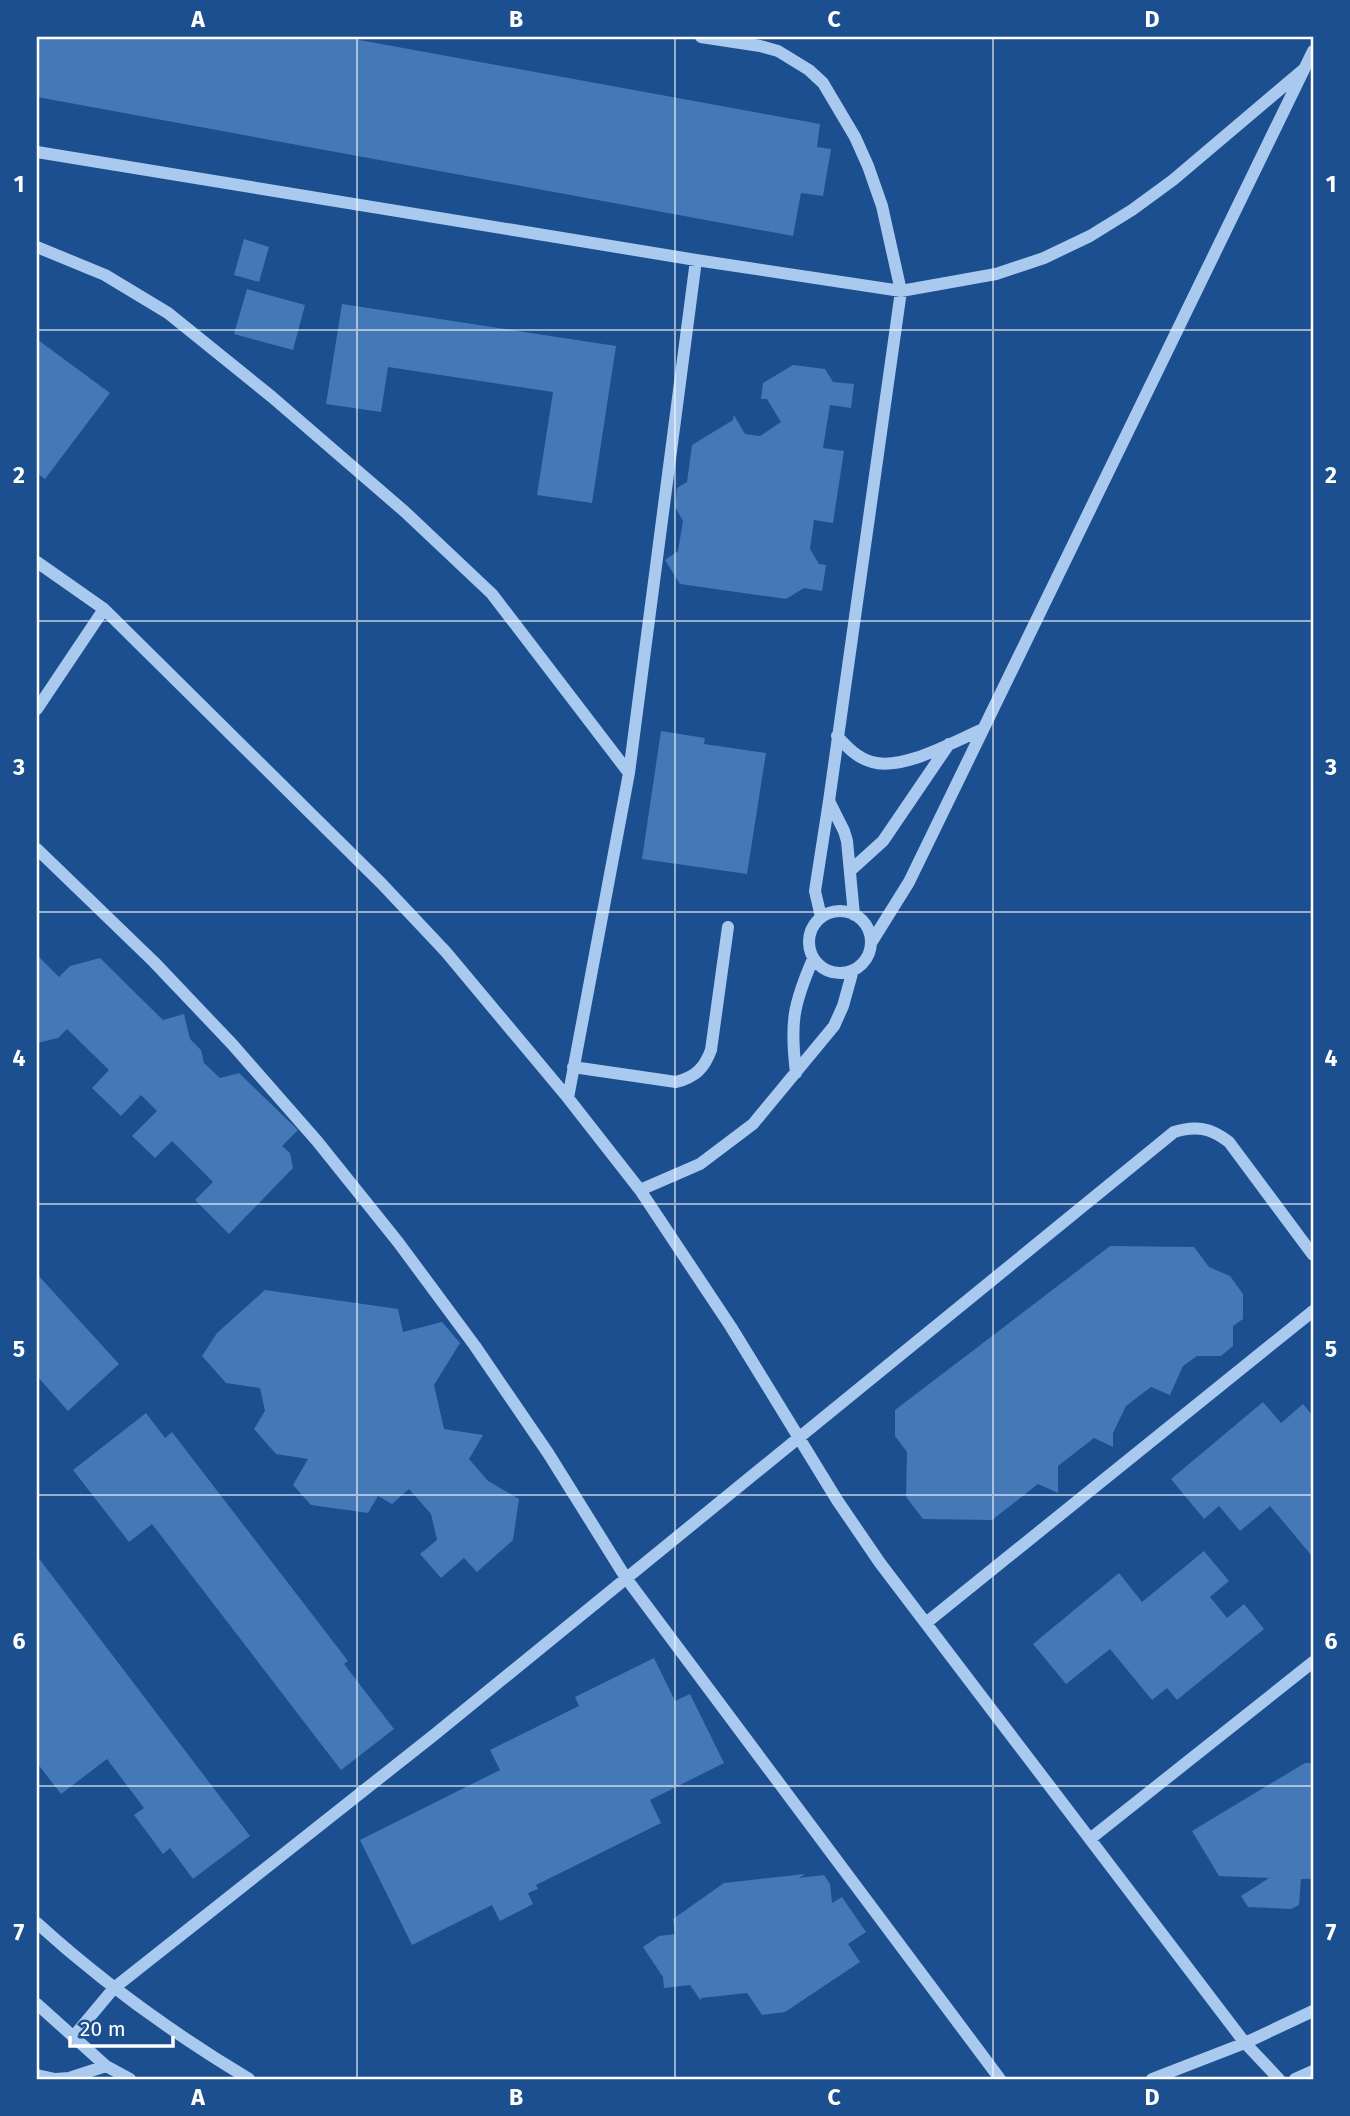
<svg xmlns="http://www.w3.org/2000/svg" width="1350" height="2116" font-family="'Fira Sans',sans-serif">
  <rect width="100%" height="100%" fill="#1b4f8f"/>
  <path fill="#4478b7" d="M37,37H343L820,124L817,147L831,149L823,196L801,193L793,236L37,97Z
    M244,239L269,247L259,282L234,275Z
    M247,289L305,305L293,350L234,334Z
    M342,304L616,346L592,503L537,495L553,392L388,367L381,412L326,404Z
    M38,340L110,393L45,479L37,473Z
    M793,365L825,369L833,382L854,384L851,408L830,405L823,448L844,451L833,523L814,520L810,549L819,564L826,565L822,591L804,588L786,599L680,584L665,560L678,551L683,521L675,507L677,488L687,482L692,445L733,420L734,415L745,434L760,436L781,422L767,399H761L763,383Z
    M661,731L705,738L704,744L766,753L747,874L642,859Z
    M37,955L59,977L70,966L100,958L163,1020L184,1014L190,1039L201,1050L204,1063L220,1078L239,1073L298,1130L282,1146L290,1153L293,1168L229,1234L195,1200L213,1182L172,1141L155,1158L132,1136L157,1111L141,1095L121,1116L92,1088L109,1070L67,1029L58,1038L37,1043Z
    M1110,1246L1194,1247L1209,1267L1230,1276L1243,1294V1319L1233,1326V1346L1221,1356H1197L1183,1366L1170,1395L1151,1387L1126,1406L1113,1433V1447L1094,1438L1058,1466V1493L1038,1484L992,1520L923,1519L906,1497L907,1452L895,1436V1410Z
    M37,1274L119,1364L68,1411L37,1376Z
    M265,1290L398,1309L403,1332L442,1322L460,1343L434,1385L444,1429L483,1435L469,1459L488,1481L519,1499L513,1540L477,1572L464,1558L441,1578L420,1554L437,1540L431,1514L409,1489L392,1504L378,1496L368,1513L311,1505L293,1485L308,1459L276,1454L254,1429L265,1411L260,1388L226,1383L202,1356L217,1333Z
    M1263,1402L1281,1423L1303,1404L1313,1416L1312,1556L1270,1506L1240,1531L1219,1506L1204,1519L1171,1479Z
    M146,1413L165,1438L172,1432L348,1661L344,1664L394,1729L341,1770L152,1524L129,1542L73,1470Z
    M1204,1551L1229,1581L1210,1597L1227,1618L1244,1604L1264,1629L1177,1700L1167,1688L1152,1700L1110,1649L1066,1684L1033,1644L1119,1573L1142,1602Z
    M37,1556L250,1836L193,1879L170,1848L163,1854L134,1815L144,1808L107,1759L61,1794L37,1763Z
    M654,1658L675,1701L690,1694L724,1763L650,1800L661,1823L536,1885L538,1889L528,1893L533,1904L500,1921L492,1905L412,1945L360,1840L500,1770L490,1750L579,1706L575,1697Z
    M1305,1763H1313V1883L1311,1879H1301L1299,1905L1291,1909L1248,1907L1241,1896L1269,1878L1219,1876L1192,1831Z
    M805,1874L799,1878L824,1875L830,1884L832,1903L842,1897L866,1932L848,1944L860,1962L785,2012L762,2015L747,1993L701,1998V2001L690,1985L664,1988L663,1977L643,1947L659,1936L675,1934L673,1919L724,1883Z"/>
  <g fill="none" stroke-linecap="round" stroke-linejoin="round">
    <path stroke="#a9c9ee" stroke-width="12" d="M701,37L760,46L778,51L809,70L823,83L855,137L868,166L882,206L901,291L829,801L815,891L821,917
      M37,152L696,260L901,291L996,274L1044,258L1090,236L1132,210L1173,180L1304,69
      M37,247L105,275L168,313L272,397L404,511L492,594L629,773
      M37,562L104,609L381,883L446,952L568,1098L640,1190L731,1327L837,1500L880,1563L1245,2043L1279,2079
      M37,709L104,609
      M837,736C847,747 857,758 872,762C902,771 953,742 981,730
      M829,801L844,831L847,841L854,915
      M37,849L154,962L232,1044L317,1141L398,1242L475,1346L548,1453L626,1578L1000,2079
      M851,870L883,841L949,744
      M809 942a31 31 0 1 1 62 0a31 31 0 1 1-62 0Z
      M871,943L909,882L1313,51
      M573,1067L676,1082C695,1077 704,1069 711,1050L728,927
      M796,1073C790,1023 793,1005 813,959
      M568,1098L629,773L696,260
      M640,1190L700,1164L753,1124L834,1026L843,1006L853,970
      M926,1623L1313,1311
      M1090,1839L1313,1662
      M37,1923C102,1982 174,2034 249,2079
      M37,2004L106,2066L130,2079
      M73,2037L114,1988L434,1735L1174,1132C1196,1125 1211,1128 1229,1142L1313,1255
      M37,2075L55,2079
      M56,2079L69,2078L106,2066
      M1152,2079L1245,2043L1313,2011
      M1295,2079L1313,2071"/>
  </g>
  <path fill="none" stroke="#fff" stroke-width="2" stroke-opacity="0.55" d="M357,37V2079M675,37V2079M993,37V2079M37,330H1313M37,621H1313M37,912H1313M37,1204H1313M37,1495H1313M37,1786H1313"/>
  <rect width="1350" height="2116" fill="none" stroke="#1b4f8f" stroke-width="77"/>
  <path d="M70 2036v10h103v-10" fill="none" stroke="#ffffff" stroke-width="3.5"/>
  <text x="80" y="2036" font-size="21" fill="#ffffff" stroke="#1b4f8f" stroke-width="5" paint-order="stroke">20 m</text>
  <rect x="38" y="38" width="1274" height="2040" fill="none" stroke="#fff" stroke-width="2.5"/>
  <g font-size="23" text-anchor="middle" font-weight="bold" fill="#fff">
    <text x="198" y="27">A</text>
    <text x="516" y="27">B</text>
    <text x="834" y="27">C</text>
    <text x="1152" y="27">D</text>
    <text x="19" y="192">1</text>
    <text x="1331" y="192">1</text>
    <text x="19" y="483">2</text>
    <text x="1331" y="483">2</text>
    <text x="19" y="775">3</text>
    <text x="1331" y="775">3</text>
    <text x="19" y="1066">4</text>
    <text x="1331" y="1066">4</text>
    <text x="19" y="1357">5</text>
    <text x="1331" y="1357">5</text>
    <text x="19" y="1649">6</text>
    <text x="1331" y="1649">6</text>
    <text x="19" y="1940">7</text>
    <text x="1331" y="1940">7</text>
    <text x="198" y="2105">A</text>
    <text x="516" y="2105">B</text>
    <text x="834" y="2105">C</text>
    <text x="1152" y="2105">D</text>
  </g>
</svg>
